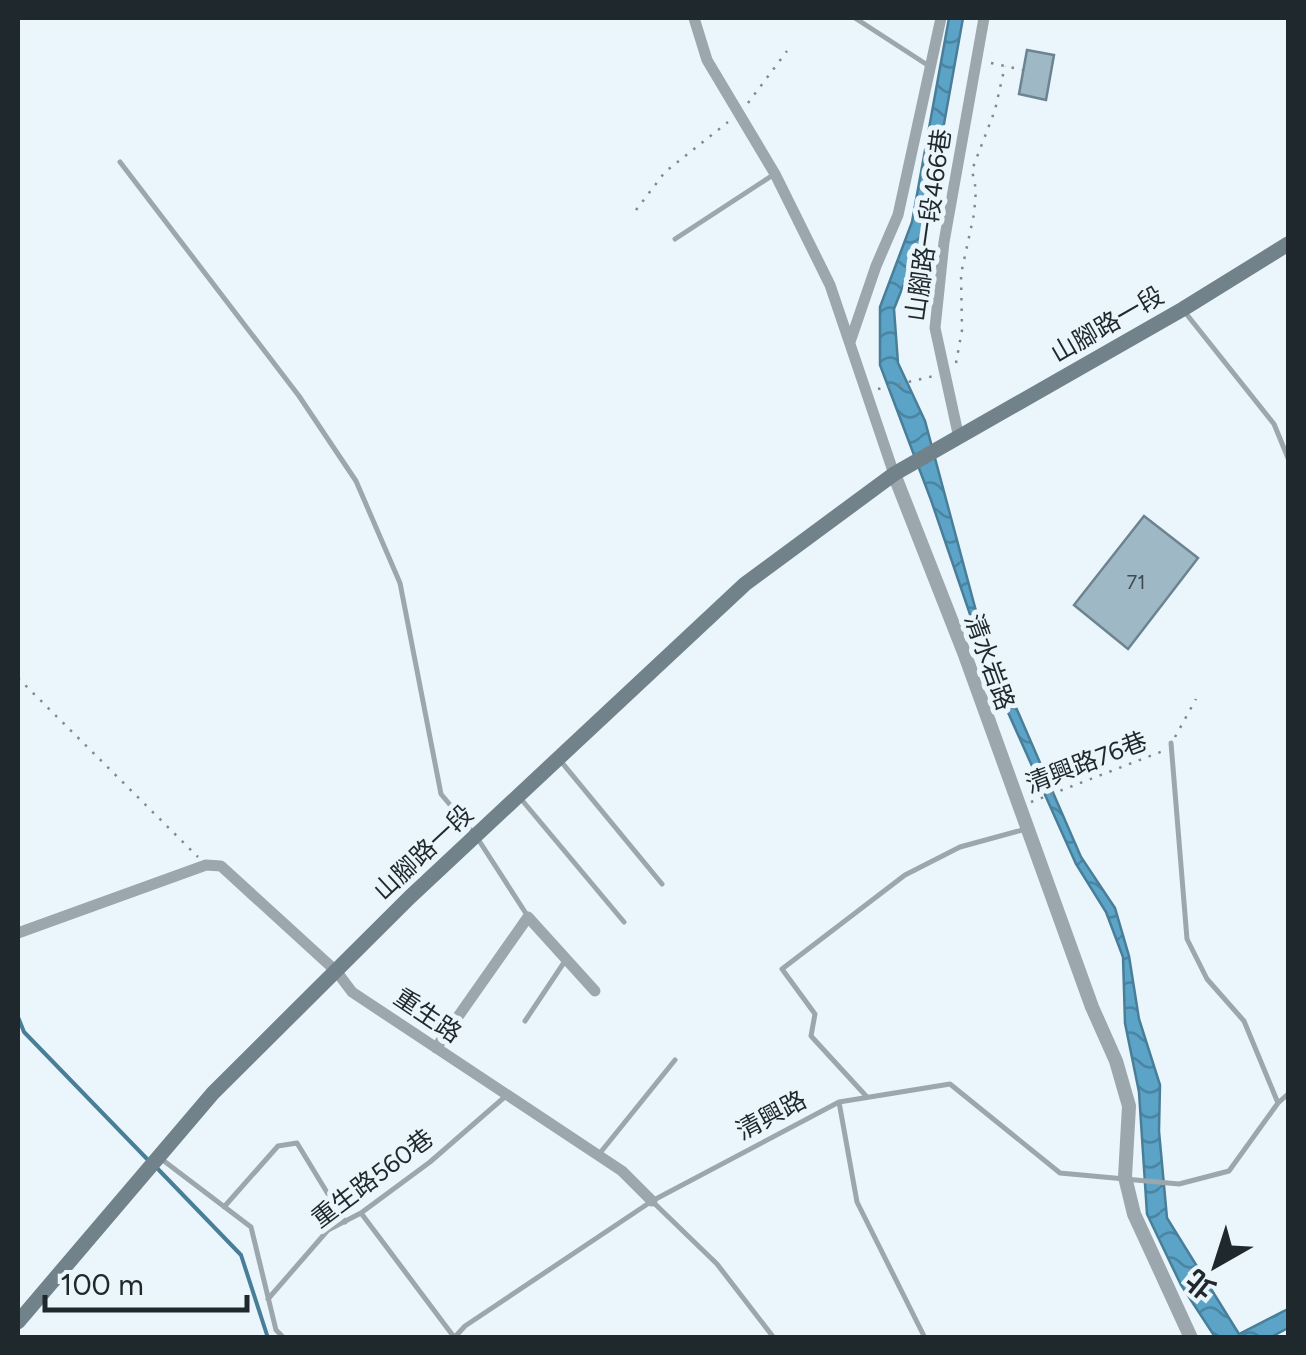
<svg xmlns="http://www.w3.org/2000/svg" width="1306" height="1355" font-family="Figtree,'Noto Sans TC',sans-serif">
  <defs>
    <pattern id="water-waves" width="16" height="10" patternUnits="userSpaceOnUse" patternTransform="scale(2.5)"><rect width="16" height="10" fill="#5ba3c7"/><path d="M0 5q4-4 8 0t8 0" fill="none" stroke="#4b85a2"/></pattern>
  </defs>
  <rect width="100%" height="100%" fill="#ebf6fc"/>
  <path fill="url(#water-waves)" stroke="#497e99" stroke-width="2.5" d="M949,18H963L925,230L894,309L898,363L925,421L976,611L998,666L1081,857L1115,908L1129,956L1139,1019L1160,1085L1159,1131L1167,1218L1239,1334L1288,1309V1328L1271,1337H1215L1181,1285L1147,1214L1139,1092L1125,1023L1123,957L1106,912L1076,864L989,670L931,500L880,365V307L912,222Z"/>
  <g fill="none" stroke-linecap="round" stroke-linejoin="round">
    <path stroke="#497e99" stroke-width="4" d="M18,1017L24,1032L149,1161
      M156,1167L241,1255L268,1338"/>
  </g>
  <path fill="#9eb8c6" stroke="#6c8491" stroke-width="2.5" d="M1027,50L1054,55L1046,100L1019,94Z
    M1144,516L1198,558L1128,649L1074,605Z"/>
  <g fill="none" stroke-linecap="round" stroke-linejoin="round">
    <path stroke="#7e898e" stroke-width="2.5" stroke-dasharray="2.5 8" stroke-linecap="butt" d="M991,63L1023,70
      M748,103L787,51
      M636,210L665,172L728,122
      M956,363L962,330L961,274L974,214L976,190L972,170L995,110L1005,66
      M878,389L934,376
      M18,678L198,857
      M1175,737L1196,699
      M1031,802L1163,751"/>
    <path stroke="#9ca7ad" stroke-width="5" d="M855,18L929,66
      M120,162L299,396L356,481L400,583L441,794L476,836L527,915
      M675,239L773,175
      M1184,311L1274,424L1288,458
      M1171,743L1187,939L1207,979L1244,1021L1278,1103
      M559,759L662,884
      M521,799L624,922
      M525,1021L565,961
      M867,1097L811,1036L815,1014L782,969L905,875L960,847L1026,829
      M839,1102L857,1202L925,1338
      M600,1153L675,1060
      M160,1158L251,1227L276,1330L284,1338
      M654,1203L717,1264L774,1338
      M224,1207L278,1146L297,1143L345,1222
      M361,1213L454,1337
      M268,1299L328,1230L361,1213L430,1162L507,1095
      M454,1338L465,1326L652,1201L839,1102L950,1084L1060,1173L1179,1184L1229,1171L1278,1103L1288,1094"/>
    <path stroke="#9ca7ad" stroke-width="11" d="M694,18L707,60L775,174L830,285L894,474
      M850,342L876,266L898,215L941,18
      M959,438L935,328L944,242L984,18
      M18,933L206,865L221,866L337,972L352,992L622,1171L652,1201
      M436,1048L528,917L595,991"/>
    <path stroke="#9ca7ad" stroke-width="14" d="M894,474L965,655L1092,1007L1116,1061L1129,1106L1125,1177L1134,1214L1191,1338"/>
    <path stroke="#72828b" stroke-width="15" d="M18,1322L213,1093L410,897L745,584L894,474L1183,309L1288,244"/>
  </g>
  <g text-anchor="middle" stroke-width="10" stroke-linejoin="round" paint-order="stroke">
    <g font-size="20" fill="#3e4c53">
      <text x="1136" y="589">71</text>
    </g>
    <g font-size="25" fill="#1e282d" stroke="#ebf6fc">
      <text transform="translate(928 225) rotate(-82)" y="9">山腳路一段466巷</text>
      <text transform="translate(1107 324) rotate(-30)" y="9">山腳路一段</text>
      <text transform="translate(990 662) rotate(70)" y="9">清水岩路</text>
      <text transform="translate(1086 762) rotate(-21)" y="9">清興路76巷</text>
      <text transform="translate(423 852) rotate(-43)" y="9">山腳路一段</text>
      <text transform="translate(428 1015) rotate(34)" y="9">重生路</text>
      <text transform="translate(771 1115) rotate(-28)" y="9">清興路</text>
      <text transform="translate(372 1178) rotate(-37)" y="9">重生路560巷</text>
    </g>
  </g>
  <rect width="1306" height="1355" fill="none" stroke="#1e282d" stroke-width="40"/>
  <g transform="translate(1216 1265) rotate(219)" stroke="#ebf6fc" stroke-width="8" paint-order="stroke">
  <path d="M0-8L18 38L0 25L-18 38Z" fill="#1e282d"/>
  <text y="-15" font-size="28" font-weight="bold" text-anchor="middle" fill="#1e282d">北</text>
  </g>
  <path d="M45 1295v15h202v-15" fill="none" stroke="#1e282d" stroke-width="5"/>
  <text x="60" y="1295" font-size="30" fill="#1e282d" stroke="#ebf6fc" stroke-width="8" paint-order="stroke">100 m</text>
</svg>
